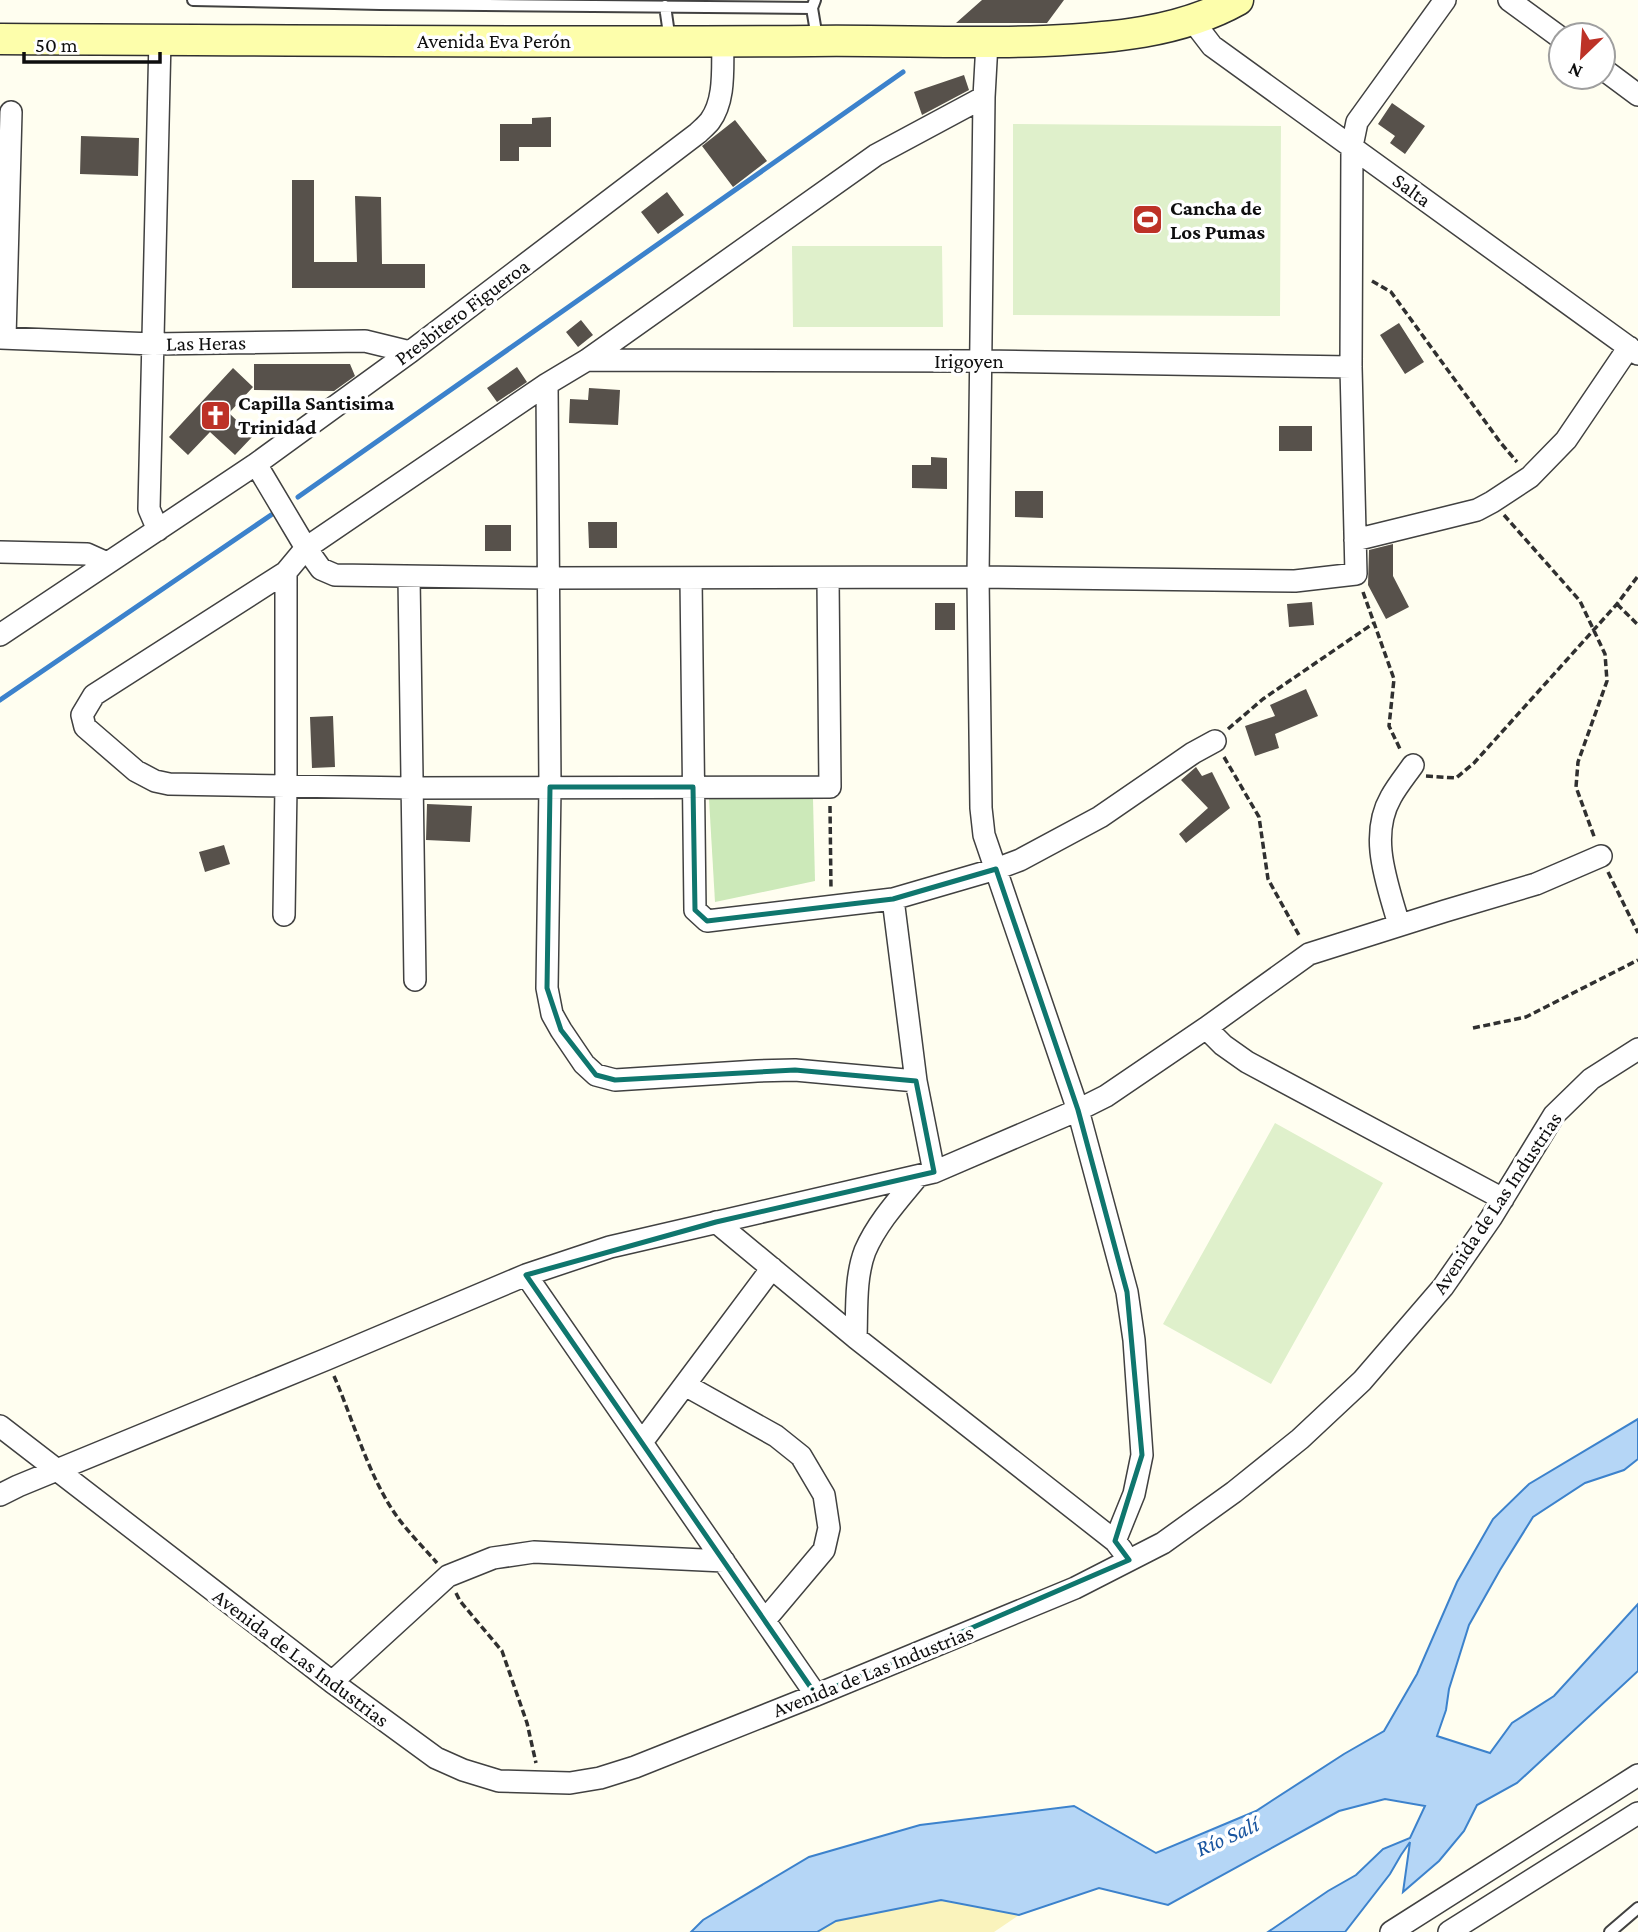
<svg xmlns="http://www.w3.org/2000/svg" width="1638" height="1932" font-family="'Crimson Pro',serif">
  <rect width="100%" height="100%" fill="#fffef0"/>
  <path fill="#cce9b9" d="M709,799H813L815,881L715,902Z"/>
  <path fill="#faf3bc" d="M941,1900L1019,1915L994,1932H817L835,1921Z"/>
  <path fill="#dff0cb" d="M1013,124L1281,126L1280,316L1013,315Z
    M792,246H942L943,327H793Z
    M1275,1123L1383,1183L1271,1384L1163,1324Z"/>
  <path fill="#b5d6f6" stroke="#3c82cc" stroke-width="2" d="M1638,1419V1459L1624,1470L1585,1483L1533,1517L1500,1570L1469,1625L1449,1689L1446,1710L1437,1736L1490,1753L1512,1723L1554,1696L1638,1604V1671L1517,1783L1477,1805L1464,1831L1439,1861L1403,1892L1410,1842L1401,1855L1390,1874L1345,1932H1268L1328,1891L1356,1875L1383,1849L1410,1838L1425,1806L1385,1799L1339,1811L1168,1905L1099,1888L1019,1915L941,1900L836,1921L817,1932H691L703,1920L809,1857L920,1825L1074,1806L1156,1853L1256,1811L1344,1754L1384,1731L1417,1674L1457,1582L1493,1519L1529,1484Z"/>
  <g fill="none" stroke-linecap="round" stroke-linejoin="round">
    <path stroke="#3c82cc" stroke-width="5" d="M298,497L903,72
      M0,700L271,515"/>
  </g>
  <path fill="#57514b" d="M982,0H1064L1047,23H956Z
    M964,75L969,90L922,115L914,92Z
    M1392,103L1425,126L1405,154L1390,143L1395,136L1378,124Z
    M551,117V147H519V161H500V124H532V118Z
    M735,120L767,161L733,187L702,146Z
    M81,136L139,138L138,176L80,174Z
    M292,180H314V262H357L355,196L381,197L382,264H425V288H292Z
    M667,192L684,215L658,234L641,212Z
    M581,320L593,335L578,347L566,332Z
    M1399,323L1424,362L1405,374L1380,335Z
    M254,364H350L355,376L334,391L254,390Z
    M517,367L527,382L497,402L487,388Z
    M233,368L253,387L229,413L253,436L235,455L210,432L188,455L169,437Z
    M589,388L620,390L618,425L569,423L570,399L588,400Z
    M1279,426H1312V451H1279Z
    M931,457L947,458V489L912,488V465H931Z
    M1015,491H1043V518L1015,517Z
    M588,522H617V548H589Z
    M485,525H511V551H485Z
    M1393,544V576L1409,607L1386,619L1368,585L1369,550Z
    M1312,602L1314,625L1289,627L1287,604Z
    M935,603H955V630H935Z
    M1306,689L1318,716L1275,734L1279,748L1255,756L1245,726L1275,716L1270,705Z
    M333,716L335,767L312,768L310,717Z
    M1196,767L1202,776L1212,772L1230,808L1186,843L1179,834L1208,808L1181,780Z
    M427,804L472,806L470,842L426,840Z
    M224,845L230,864L205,872L199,852Z"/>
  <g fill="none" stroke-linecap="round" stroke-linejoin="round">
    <defs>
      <path id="lane" d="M193,0L380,4L812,8
        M815,0L812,8L817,38
        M665,6L670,41
        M1610,1932L1638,1908"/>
      <path id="street" d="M1509,0L1561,38
        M1192,20L1212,46L1638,354
        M1603,69L1638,95
        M984,97L978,577L981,808L984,835L1078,1110L1127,1292L1134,1340L1142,1455L1134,1494L1115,1541
        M0,338L153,344L365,341L410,352
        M5,338L11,112
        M587,360L980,361L1351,367
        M547,384L550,787L547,988L552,1014L561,1030L584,1064L596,1075L615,1080L757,1071L795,1070L916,1081
        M256,464L306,548L321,569L335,575L548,578L978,577L1295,581L1356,574L1351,367L1352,146L1357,122L1445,0
        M158,530L149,509L160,39
        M1355,540L1477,510L1492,502L1530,477L1566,440L1629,347
        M0,552L87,554L107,563
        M286,572L94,695L82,715L85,727L136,771L155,781L169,784L411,788L830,787L828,579
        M409,577L415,980
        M691,578L695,910L707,921L893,899L996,869L1020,860L1100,817L1193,753L1215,741
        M0,635L256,464L410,352L698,133C702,129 707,125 710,121C726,99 722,67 723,42
        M284,915L286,786V572L306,548L547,384L587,360L876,155L984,97L987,43
        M1399,925C1388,885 1368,837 1391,797C1397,786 1406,775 1413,765
        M1206,1028L1223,1045L1247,1062L1503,1199
        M934,1172L1078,1110L1106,1096L1206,1028L1309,954L1445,911L1536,884L1601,856
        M716,1222L856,1338L1115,1541L1122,1550
        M526,1275L816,1695
        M856,1338C857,1310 855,1277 865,1251C877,1223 899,1199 918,1176
        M685,1385L776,1436L801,1456L824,1495L829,1528L824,1550L765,1620
        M0,1426L332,1682L436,1758L463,1770L499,1781L570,1783L600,1778L635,1767L816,1695L1075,1588L1163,1543L1234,1492L1300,1439L1362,1381L1443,1287L1491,1218L1554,1115L1591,1079L1638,1049
        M642,1442L772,1268
        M0,1495L18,1486L327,1359L526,1275L610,1247L934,1172L916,1081L893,899
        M332,1682L448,1576L493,1558L534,1552L724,1561
        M1391,1932L1638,1775
        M1449,1932L1638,1813"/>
      <path id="secondary" d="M0,39C271,40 542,43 813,41C890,40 967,44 1044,41C1110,38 1179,33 1238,0"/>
    </defs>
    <use href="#lane" stroke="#414141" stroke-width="14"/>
    <use href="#street" stroke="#414141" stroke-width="24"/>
    <use href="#secondary" stroke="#303030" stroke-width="33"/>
    <path stroke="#303030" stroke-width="3.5" stroke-dasharray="7 3.5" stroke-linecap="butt" d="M1372,281L1391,292L1500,442L1517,462
      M1504,515L1580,601L1605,654L1607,681L1578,762L1576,787L1595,839
      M1363,592L1394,679L1389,726L1401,751
      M1617,604L1638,625
      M1228,729L1263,699L1374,623
      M1224,757L1259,817L1268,879L1300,937
      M1426,776L1456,778L1474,763L1617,604L1638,576
      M830,806L831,890
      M1608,872L1638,933
      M1473,1028L1526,1017L1638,960
      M334,1376C354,1422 369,1478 398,1518C410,1534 424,1548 437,1563
      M456,1593L460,1601L502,1651L527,1723L536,1763"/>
    <use href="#lane" stroke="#fff" stroke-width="10"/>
    <use href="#street" stroke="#fff" stroke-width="21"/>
    <use href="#secondary" stroke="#fdfeab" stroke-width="30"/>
  </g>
  <path fill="none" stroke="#0f766e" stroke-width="5" stroke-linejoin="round" d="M550,787H693L695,910L707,921L893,899L996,869L1078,1110L1127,1292L1142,1455L1115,1541L1129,1560L816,1695L526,1275L716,1222L934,1172L916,1081L795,1070L615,1080L596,1075L561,1030L547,988Z"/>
  <defs>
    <symbol id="stadium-square" viewBox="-11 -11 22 22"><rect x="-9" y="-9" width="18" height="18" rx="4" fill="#bd3227" stroke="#fff"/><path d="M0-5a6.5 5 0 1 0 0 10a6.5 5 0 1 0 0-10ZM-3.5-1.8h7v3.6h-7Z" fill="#fff"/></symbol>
    <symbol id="church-square" viewBox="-11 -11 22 22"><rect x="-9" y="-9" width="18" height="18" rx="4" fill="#bd3227" stroke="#fff"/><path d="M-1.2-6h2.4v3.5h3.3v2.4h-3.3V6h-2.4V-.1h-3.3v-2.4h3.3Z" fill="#fff"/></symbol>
  </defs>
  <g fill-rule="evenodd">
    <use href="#stadium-square" x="1130" y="202" width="35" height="35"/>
    <use href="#church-square" x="198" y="398" width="35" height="35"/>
  </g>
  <g text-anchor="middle" stroke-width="7" stroke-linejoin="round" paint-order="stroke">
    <g font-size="21" fill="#0e0e0e" stroke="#fff">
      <text x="494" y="48">Avenida Eva Perón</text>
      <text transform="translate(1412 190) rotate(36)" y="7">Salta</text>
      <text transform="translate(462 312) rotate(-37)" y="7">Presbitero Figueroa</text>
      <text transform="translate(206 343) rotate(-1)" y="7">Las Heras</text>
      <text x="969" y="368">Irigoyen</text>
      <text transform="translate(1497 1203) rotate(-56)" y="7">Avenida de Las Industrias</text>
      <text transform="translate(301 1658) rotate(37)" y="7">Avenida de Las Industrias</text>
      <text transform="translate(873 1671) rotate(-22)" y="7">Avenida de Las Industrias</text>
    </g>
    <g font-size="21" font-weight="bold" fill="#0e0e0e" stroke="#fff" text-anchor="start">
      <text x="1170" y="215">Cancha de<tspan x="1170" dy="24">Los Pumas</tspan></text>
      <text x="238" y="410">Capilla Santisima<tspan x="238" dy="24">Trinidad</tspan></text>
    </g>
    <g font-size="23" font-style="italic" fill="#18549f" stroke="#fff">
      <text transform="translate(1227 1836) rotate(-24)" y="8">Río Salí</text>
    </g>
  </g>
  <g transform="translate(1582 56) rotate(205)"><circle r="33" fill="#ffffff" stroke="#9f9f9f" stroke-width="2"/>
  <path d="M0-5L12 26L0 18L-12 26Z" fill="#bd3227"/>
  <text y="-10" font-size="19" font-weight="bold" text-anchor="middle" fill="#0e0e0e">N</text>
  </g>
  <path d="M24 52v10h136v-10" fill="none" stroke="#0e0e0e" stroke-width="3.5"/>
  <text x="35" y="52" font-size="21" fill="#0e0e0e" stroke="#ffffff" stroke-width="5" paint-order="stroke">50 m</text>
</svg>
